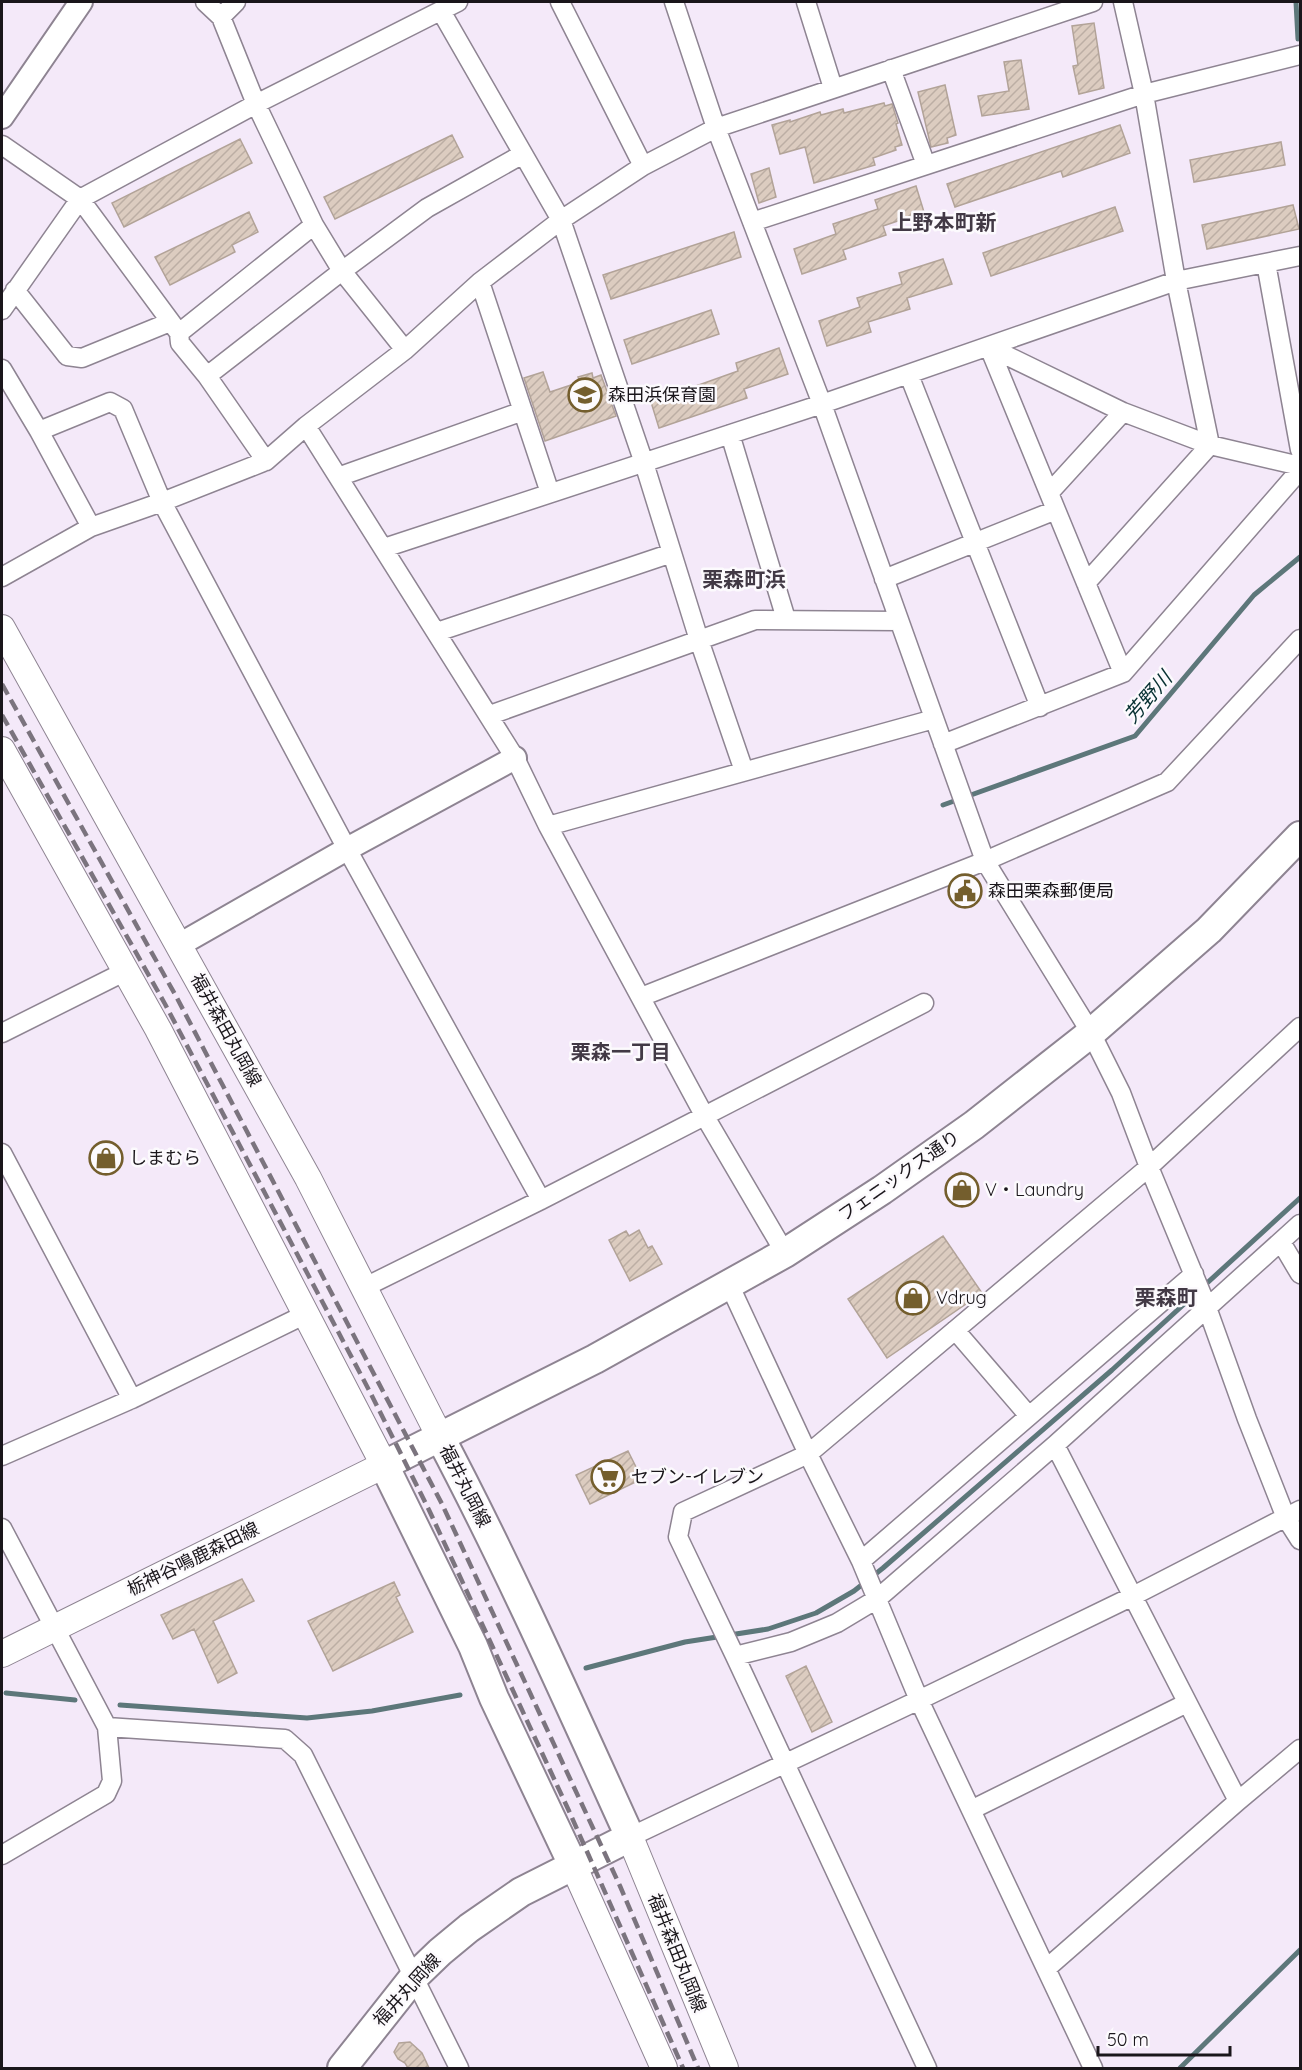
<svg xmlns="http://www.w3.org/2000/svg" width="1302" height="2070" font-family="Quicksand,'Noto Sans JP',sans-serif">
  <defs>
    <pattern id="building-hatch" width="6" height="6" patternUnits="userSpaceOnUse" patternTransform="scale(1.5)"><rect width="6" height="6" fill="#dcccc0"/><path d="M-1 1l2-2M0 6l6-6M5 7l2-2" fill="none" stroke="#bcaea4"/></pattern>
  </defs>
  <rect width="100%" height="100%" fill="#f4e9f9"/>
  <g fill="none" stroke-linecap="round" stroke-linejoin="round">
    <path stroke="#5d777a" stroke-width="5" d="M1296,2L1298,39
      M943,805L1135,736L1254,595L1300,557
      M586,1668L685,1642L768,1629L816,1613L854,1591L883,1568L1112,1370L1300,1198
      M6,1693L75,1700
      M120,1705L307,1718L372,1711L460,1695
      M1180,2068L1300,1950"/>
  </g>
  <path fill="url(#building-hatch)" stroke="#b2a398" stroke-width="1.5" d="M1094,23L1104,88L1079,94L1073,66L1078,65L1072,26Z
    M1021,60L1029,109L982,116L978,96L1009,91L1004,62Z
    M945,85L956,135L947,138L948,143L931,147L918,92Z
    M884,103L885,106L892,104L898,123L896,124L902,145L895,147L896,150L873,158L875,165L814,183L805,147L780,154L772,125L790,120V122L820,112L821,115L843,109L844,113Z
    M1120,125L1130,153L1063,177L1061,171L955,207L947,184Z
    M452,135L463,157L335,219L324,197Z
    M240,139L252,163L124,227L112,203Z
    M1281,142L1285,165L1194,182L1190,160Z
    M769,168L776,197L759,203L751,174Z
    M916,186L924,212L883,226L886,235L843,250L846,259L802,274L794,249L836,234L833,224L878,209L875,200Z
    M1293,205L1299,229L1207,249L1202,225Z
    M1115,207L1123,231L991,276L983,253Z
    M249,212L258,232L232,245L235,252L170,285L155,257Z
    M734,232L741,257L611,299L603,275Z
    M943,259L952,284L907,298L910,309L868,322L871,332L827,346L819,321L860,307L857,298L902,284L899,273Z
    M711,310L719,334L632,364L624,340Z
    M779,348L788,374L744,389L747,398L659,428L651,402L738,371L736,363Z
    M543,372L550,392L580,382L578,377L592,373L593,378L601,375L616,416L545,441L524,378Z
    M961,1172L978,1194L966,1203L949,1179Z
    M639,1230L648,1248L652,1246L662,1264L630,1281L609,1240L626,1231L629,1236Z
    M943,1236L982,1293L887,1358L848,1299Z
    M628,1451L642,1479L590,1504L576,1475Z
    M242,1579L254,1601L213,1621L237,1673L218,1683L194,1629L173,1639L161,1615Z
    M394,1582L400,1595L396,1597L413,1632L333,1671L308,1621Z
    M806,1666L832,1722L812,1732L786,1676Z
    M410,2042L422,2053L429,2068H408L405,2063L398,2059L394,2052L399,2043Z"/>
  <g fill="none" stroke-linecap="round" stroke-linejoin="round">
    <defs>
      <path id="minor" d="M205,2L221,17L256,104L314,225L342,271L405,350
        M560,2L643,166
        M674,2L716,128L822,404L985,861L1091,1033L1121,1093L1149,1167L1205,1302L1247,1419L1286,1518L1300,1540
        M806,2L833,88
        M1123,2L1144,94L1176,281L1210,445
        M441,11L561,220L644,463L699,640L744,771
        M221,17L236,2
        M891,69L926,165
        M2,145L80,199L179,333L180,343L207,376L266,461
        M752,222L1144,94L1300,55
        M1266,263L1300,450
        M480,282L550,493
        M15,290L67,356L82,358L170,322
        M2,310L80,199L256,104L458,2
        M179,333L314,225
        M989,347L1123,673
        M989,347L1123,412L1210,445L1300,466
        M2,369L39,431L91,527
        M909,375L1040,707
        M207,376L342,271L427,208L523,154
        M306,426L515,758L548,826L704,1115L785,1253
        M39,431L110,402L123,409L162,502L347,849L541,1200
        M730,434L786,619
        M338,477L523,411
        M1050,492L1123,412
        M384,548L822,404L1176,281L1300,256
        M2,577L91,527L162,502L266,461L306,426L405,350L480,282L561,220L643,166L716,128L1093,2
        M884,579L1056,510
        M1086,583L1210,445
        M437,632L672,553
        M490,715L755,620L899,621
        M943,744L1123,673L1300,470
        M548,826L934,719
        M641,997L985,861L1167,782L1300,639
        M2,1033L126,971
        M2,1153L132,1399
        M1281,1242L1300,1274
        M729,1284L808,1454L861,1561L919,1700L1093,2068
        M365,1287L541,1200L924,1003
        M955,1330L1029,1416
        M1055,1445L1238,1801
        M2,1456L132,1399L306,1314
        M2,1528L107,1727L112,1781L106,1794L2,1855
        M861,1561L1194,1274
        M735,1656L791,1642L837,1623L877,1599L1055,1445L1300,1224
        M107,1727L285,1739L303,1755L459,2068
        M971,1810L1187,1703
        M630,1837L919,1700L1131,1597L1300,1510
        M1047,1968L1238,1801L1300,1749
        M927,2068L735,1656L678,1537L683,1512L808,1454L1149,1167L1300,1027"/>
      <path id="tertiary" d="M2,117L81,2
        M179,945L347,849L515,758"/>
      <path id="secondary" d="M2,628L308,1178L440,1437
        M2,750L158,1029L384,1465L2,1654
        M630,1837L725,2068
        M573,1865L664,2068"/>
      <path id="primary" d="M573,1865L494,1698L473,1646L384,1465L595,1359L785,1253L882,1190L974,1125L1091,1033L1209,930L1300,836
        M342,2068L414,1977L440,1952L469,1928L521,1892L630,1837C569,1703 509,1568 440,1437"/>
    </defs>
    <use href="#minor" stroke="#8e8492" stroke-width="21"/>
    <use href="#tertiary" stroke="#8e8492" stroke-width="26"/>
    <use href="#secondary" stroke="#8e8492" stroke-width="28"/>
    <use href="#primary" stroke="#8e8492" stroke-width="32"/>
    <use href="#minor" stroke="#fff" stroke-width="18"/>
    <use href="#tertiary" stroke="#fff" stroke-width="22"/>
    <use href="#secondary" stroke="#fff" stroke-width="26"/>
    <use href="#primary" stroke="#fff" stroke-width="28"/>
    <path stroke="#7b747e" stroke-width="4.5" stroke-dasharray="12 6" stroke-linecap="butt" d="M2,684L177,998L442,1504L620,1886L698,2068
      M2,715L165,1004L370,1392L429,1510L569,1811L683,2068"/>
  </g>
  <defs>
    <symbol id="school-ring" viewBox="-11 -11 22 22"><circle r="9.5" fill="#fcfafd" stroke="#745e2d" stroke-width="1.5"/><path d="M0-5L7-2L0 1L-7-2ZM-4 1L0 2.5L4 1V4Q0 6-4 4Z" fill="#745e2d"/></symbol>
    <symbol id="civic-ring" viewBox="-11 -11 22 22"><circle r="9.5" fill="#fcfafd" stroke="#745e2d" stroke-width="1.5"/><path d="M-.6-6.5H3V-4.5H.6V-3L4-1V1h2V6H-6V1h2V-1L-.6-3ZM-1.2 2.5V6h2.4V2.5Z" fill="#745e2d"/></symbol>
    <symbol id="shop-ring" viewBox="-11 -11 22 22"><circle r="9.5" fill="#fcfafd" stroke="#745e2d" stroke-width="1.5"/><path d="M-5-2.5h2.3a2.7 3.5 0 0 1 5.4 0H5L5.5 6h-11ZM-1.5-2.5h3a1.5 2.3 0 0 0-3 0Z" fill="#745e2d"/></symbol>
    <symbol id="supermarket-ring" viewBox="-11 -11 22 22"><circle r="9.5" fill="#fcfafd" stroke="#745e2d" stroke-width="1.5"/><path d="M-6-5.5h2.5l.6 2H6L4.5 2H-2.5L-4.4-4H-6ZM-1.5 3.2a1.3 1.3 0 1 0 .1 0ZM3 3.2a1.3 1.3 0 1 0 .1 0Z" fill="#745e2d"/></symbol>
  </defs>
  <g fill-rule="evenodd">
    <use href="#school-ring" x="566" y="376" width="38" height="38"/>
    <use href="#civic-ring" x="946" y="872" width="38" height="38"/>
    <use href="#shop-ring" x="87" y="1139" width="38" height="38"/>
    <use href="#shop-ring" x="943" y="1171" width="38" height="38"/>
    <use href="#shop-ring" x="894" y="1279" width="38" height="38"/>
    <use href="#supermarket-ring" x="589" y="1458" width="38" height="38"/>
  </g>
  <g text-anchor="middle" stroke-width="5" stroke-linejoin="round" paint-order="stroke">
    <g font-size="18" fill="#1a161b" stroke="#fcfafd" text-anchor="start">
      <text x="608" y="401">森田浜保育園</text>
      <text x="988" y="897">森田栗森郵便局</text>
      <text x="129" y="1164">しまむら</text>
      <text x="985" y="1196">V・Laundry</text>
      <text x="936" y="1304">Vdrug</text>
      <text x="631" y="1483">セブン-イレブン</text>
    </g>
    <g font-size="18" fill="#1a161b" stroke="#fcfafd">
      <text transform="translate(226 1030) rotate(61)" y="6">福井森田丸岡線</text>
      <text transform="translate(899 1176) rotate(-35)" y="6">フェニックス通り</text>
      <text transform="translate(465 1486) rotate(63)" y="6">福井丸岡線</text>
      <text transform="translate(193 1559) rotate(-26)" y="6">栃神谷鳴鹿森田線</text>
      <text transform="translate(677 1953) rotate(68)" y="6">福井森田丸岡線</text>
      <text transform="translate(407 1990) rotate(-48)" y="6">福井丸岡線</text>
    </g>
    <g font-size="20" font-style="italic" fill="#062f31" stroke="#fcfafd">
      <text transform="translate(1148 697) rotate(-49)" y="7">芳野川</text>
    </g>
    <g font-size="20" font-weight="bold" fill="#423945" stroke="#fcfafd">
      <text x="621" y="1059">栗森一丁目</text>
    </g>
    <g font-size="21" font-weight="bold" fill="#423945" stroke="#fcfafd">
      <text x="944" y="230">上野本町新</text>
      <text x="744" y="587">栗森町浜</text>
      <text x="1166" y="1305">栗森町</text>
    </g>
  </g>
  <rect width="1302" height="2070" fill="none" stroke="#1a161b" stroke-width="6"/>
  <path d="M1098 2046v9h132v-9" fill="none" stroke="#1a161b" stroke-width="3"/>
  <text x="1107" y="2046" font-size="18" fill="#1a161b" stroke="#fcfafd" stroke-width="4.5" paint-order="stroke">50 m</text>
</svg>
